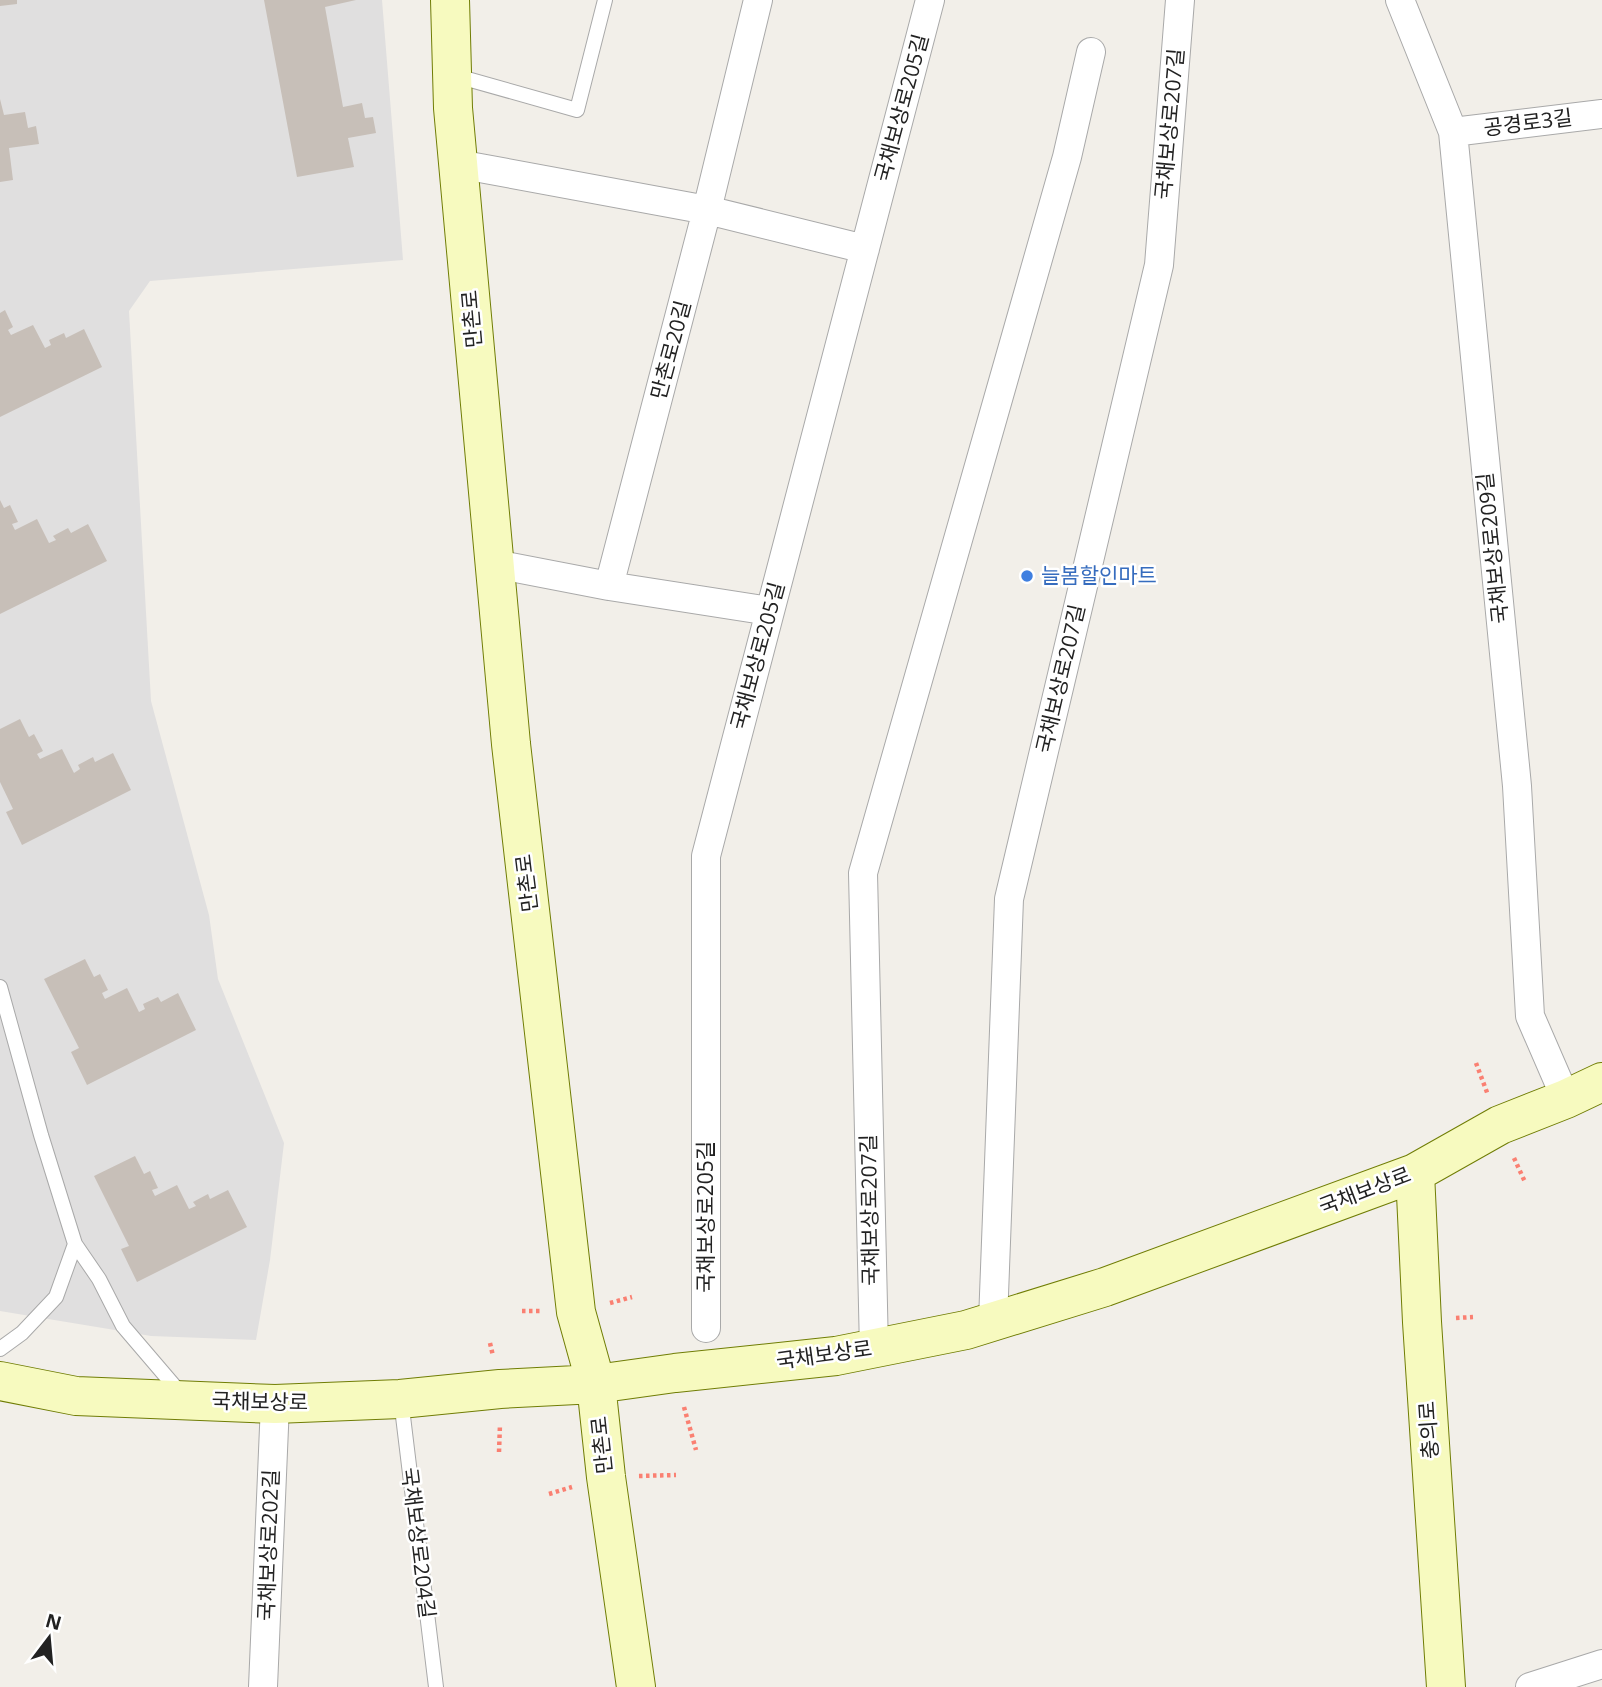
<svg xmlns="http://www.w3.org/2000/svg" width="1602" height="1687" font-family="'Open Sans','Noto Sans KR',sans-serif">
  <rect width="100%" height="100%" fill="#f2efe9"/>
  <path fill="#e0dfdf" d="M0,0H382L403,260L150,281L129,311L151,701L209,915L218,979L284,1143L270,1260L256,1340L151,1336L0,1311Z"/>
  <path fill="#c7bfb8" d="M0,0H17V4L0,6Z
    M264,0H356L325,7L343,107L362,103L365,118L373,117L376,133L348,138L354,167L297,177Z
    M0,99L4,115L25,112L28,128L36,126L39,144L9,148L13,180L0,182Z
    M5,310L13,327L8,330L11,335L33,325L45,348L51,345L49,340L64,333L66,338L84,329L102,367L0,417V313Z
    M0,500L4,508L10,505L18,522L12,524L15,530L37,519L49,543L56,540L53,536L68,528L71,533L88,524L107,561L0,614Z
    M20,719L29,737L34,734L43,751L37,754L40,759L62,749L74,773L80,769L78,765L93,757L95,762L113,753L131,790L22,845L6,812L13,809L0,782V729Z
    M85,959L94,977L100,974L108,990L102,993L105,999L127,988L139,1012L145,1009L143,1004L158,997L161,1002L178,993L196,1030L87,1085L71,1052L79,1048L44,979Z
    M135,1156L144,1174L150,1171L158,1188L152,1190L155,1196L177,1185L189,1209L196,1206L193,1202L208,1194L210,1199L228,1190L247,1227L137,1282L121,1249L129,1246L94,1176Z"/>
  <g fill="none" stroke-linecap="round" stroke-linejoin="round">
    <defs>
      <path id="lane" d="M453,75L577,110L605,0
        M0,987L41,1135L75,1244L99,1279L123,1326L182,1395
        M0,1349L22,1333L56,1297L75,1244
        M401,1400L436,1687"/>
      <path id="street" d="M1400,0L1453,132L1517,786L1530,1016L1566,1099
        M1453,132L1602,114
        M458,164L707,210L865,249
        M495,564L609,586L770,611
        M609,586L707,210L758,0
        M993,1321L1009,899L1159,265L1180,0
        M706,1328V856L930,0
        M874,1349L863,873L1067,157L1091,52
        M263,1687L275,1404
        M1530,1687L1602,1664"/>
      <path id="secondary" d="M450,0L453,108L511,744L576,1312L596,1384L606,1477L636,1687
        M1415,1173L1422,1322L1446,1687
        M0,1381L76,1396L275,1404L400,1399L500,1389L596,1384L675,1373L836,1356L966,1330L1105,1287L1415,1173L1500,1125L1566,1099L1602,1082"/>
    </defs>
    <use href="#lane" stroke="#a9a9a9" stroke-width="16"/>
    <use href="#street" stroke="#a9a9a9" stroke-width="30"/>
    <use href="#secondary" stroke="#707d05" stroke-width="40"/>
    <path stroke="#fa8072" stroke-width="4.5" stroke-dasharray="3.5 3.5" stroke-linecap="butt" d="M1476,1063L1488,1095
      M1514,1158L1525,1182
      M610,1303L632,1297
      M522,1311H543
      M1456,1318L1473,1317
      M490,1343L493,1356
      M684,1407L696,1450
      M499,1452L500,1424
      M639,1476L676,1475
      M549,1494L572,1487"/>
    <use href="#lane" stroke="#fff" stroke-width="14"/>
    <use href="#street" stroke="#fff" stroke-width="28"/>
    <use href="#secondary" stroke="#f7fabf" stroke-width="38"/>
  </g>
  <circle fill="#3f7fe0" stroke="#fff" stroke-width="2.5" cx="1027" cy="576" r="7"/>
  <g text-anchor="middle" stroke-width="5" stroke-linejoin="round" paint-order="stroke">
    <g font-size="21" fill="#222" stroke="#fff">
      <text transform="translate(902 108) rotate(-75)" y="7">국채보상로205길</text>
      <text transform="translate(1528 123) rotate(-7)" y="7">공경로3길</text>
      <text transform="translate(1170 124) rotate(-85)" y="7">국채보상로207길</text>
      <text transform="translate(472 319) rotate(-95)" y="7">만촌로</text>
      <text transform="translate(671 350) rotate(-75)" y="7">만촌로20길</text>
      <text transform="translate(1493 548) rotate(-96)" y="7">국채보상로209길</text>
      <text transform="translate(758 656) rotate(-75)" y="7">국채보상로205길</text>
      <text transform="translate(1061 679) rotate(-77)" y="7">국채보상로207길</text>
      <text transform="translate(527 883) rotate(-97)" y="7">만촌로</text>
      <text transform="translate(1365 1191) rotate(-21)" y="7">국채보상로</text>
      <text transform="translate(870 1210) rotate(-91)" y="7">국채보상로207길</text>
      <text transform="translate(706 1217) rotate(-90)" y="7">국채보상로205길</text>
      <text transform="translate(824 1355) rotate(-8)" y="7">국채보상로</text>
      <text transform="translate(260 1402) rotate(1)" y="7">국채보상로</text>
      <text transform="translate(1429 1430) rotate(-94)" y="7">충의로</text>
      <text transform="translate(602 1445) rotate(-96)" y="7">만촌로</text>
      <text transform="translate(418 1543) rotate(83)" y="7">국채보상로204길</text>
      <text transform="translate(269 1545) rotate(-88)" y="7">국채보상로202길</text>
    </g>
    <g font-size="21" fill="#366cbe" stroke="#fff" text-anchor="start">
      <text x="1041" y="583">늘봄할인마트</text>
    </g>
  </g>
  <g transform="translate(49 1638) rotate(16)" stroke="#ffffff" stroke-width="5" paint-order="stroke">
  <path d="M0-5L12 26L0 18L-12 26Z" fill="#222222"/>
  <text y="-10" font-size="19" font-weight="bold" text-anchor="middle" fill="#222222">N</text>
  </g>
</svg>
